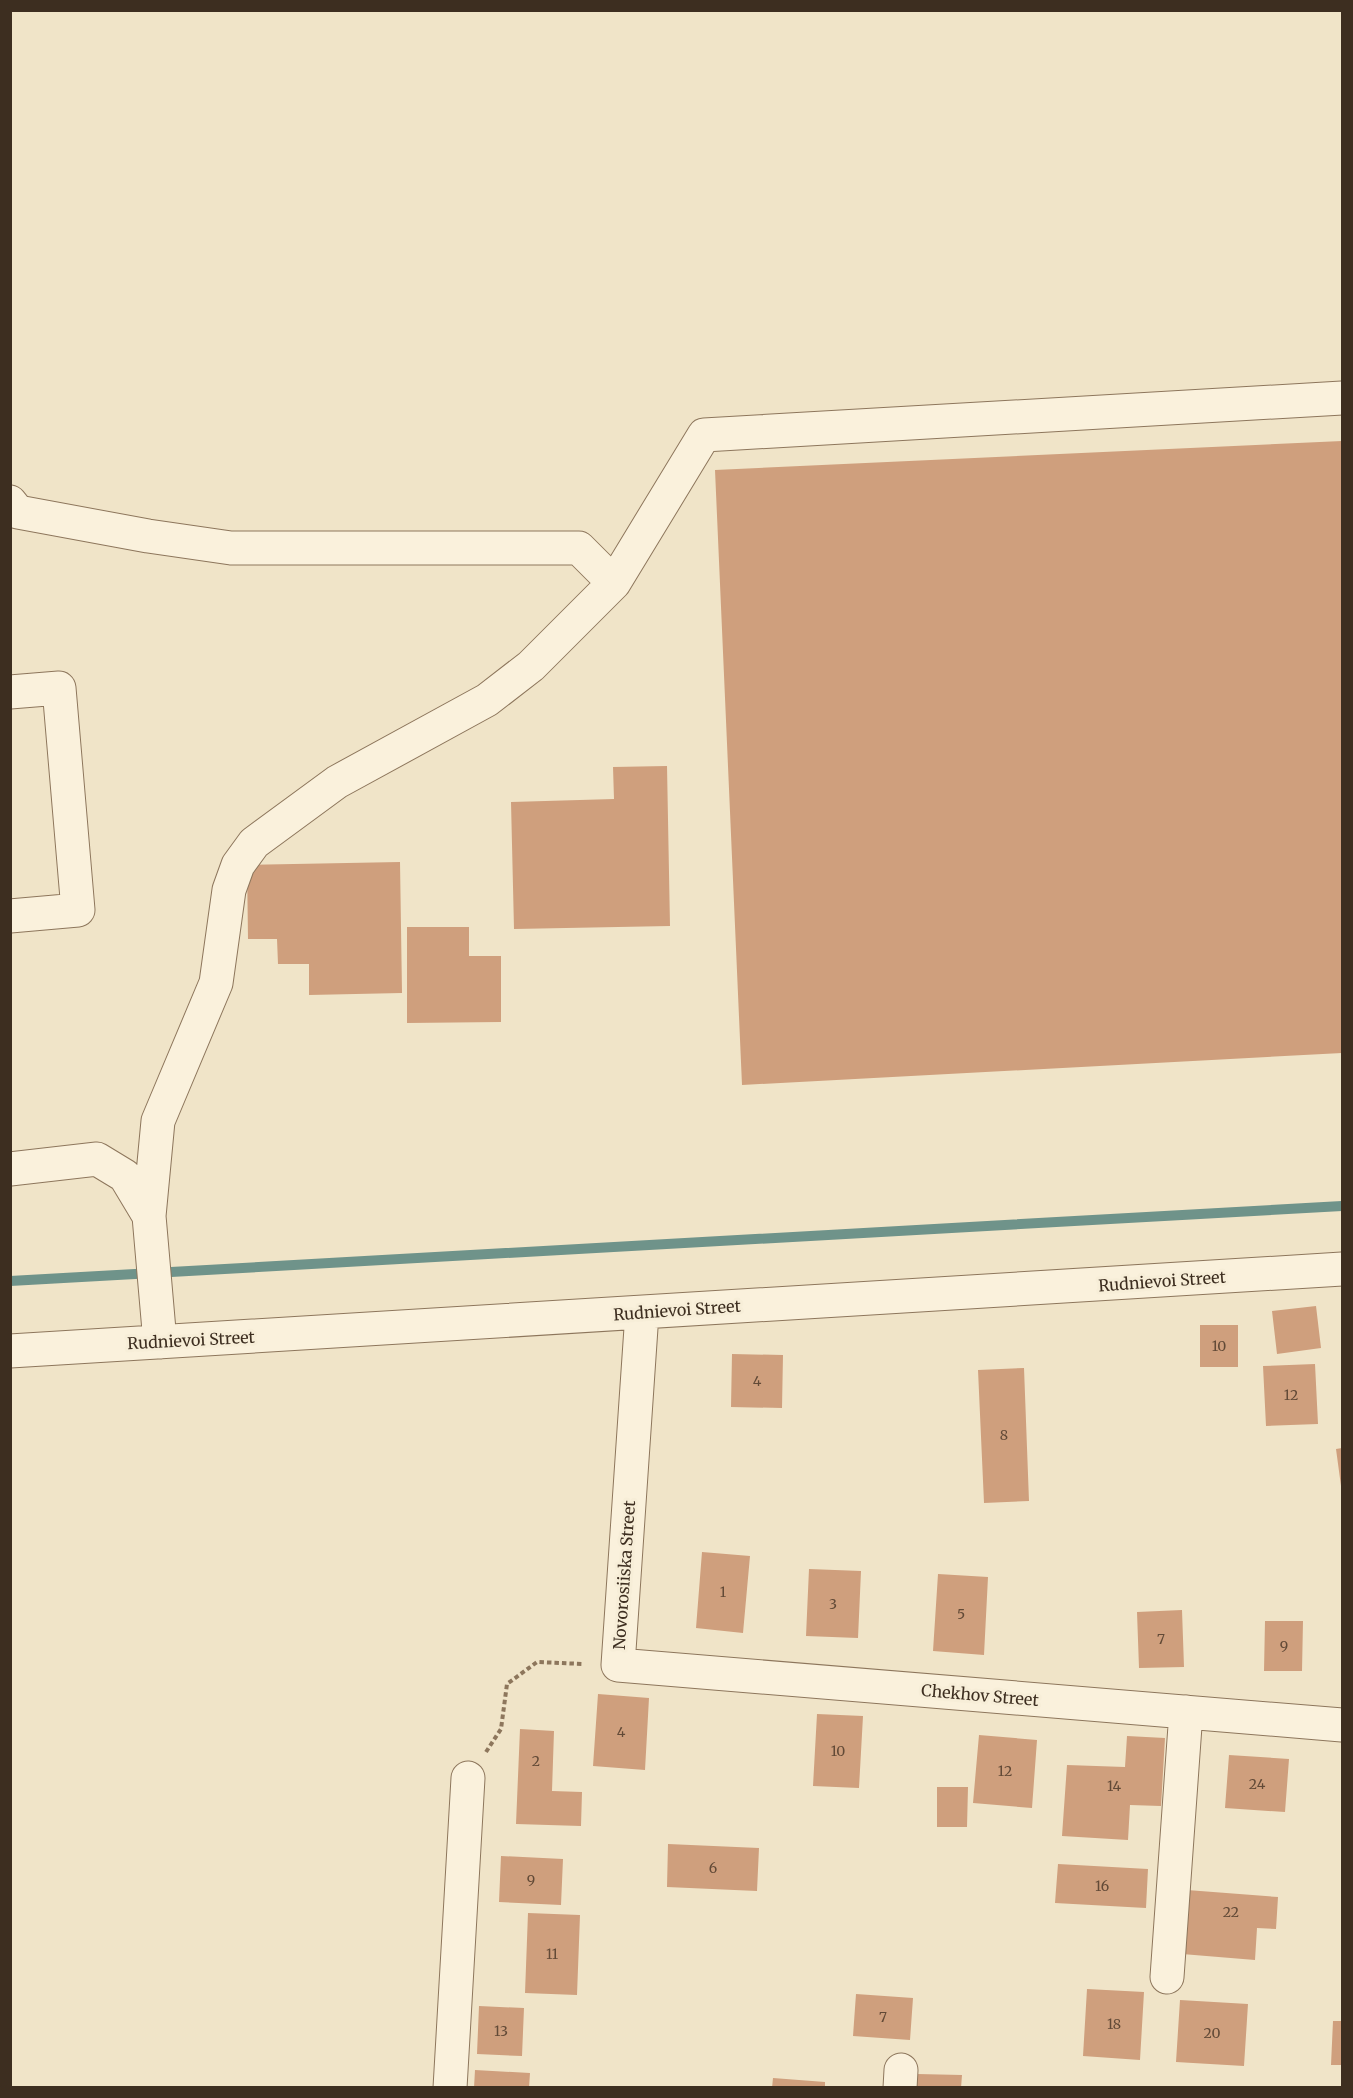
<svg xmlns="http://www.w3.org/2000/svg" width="1353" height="2098" font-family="Merriweather,serif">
  <rect width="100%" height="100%" fill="#f0e4c8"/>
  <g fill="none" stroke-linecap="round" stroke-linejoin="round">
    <path stroke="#6f938a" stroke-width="10" d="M10,1281L1342,1206"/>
  </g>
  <path fill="#cf9f7d" d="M1342,441V1053L742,1085L715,470Z
    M667,766L670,926L514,929L511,802L614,799L613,767Z
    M400,862L402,993L309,995V964H278L277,939H248L247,865Z
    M407,927H469V956H501V1022L407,1023Z
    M1316,1306L1321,1348L1277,1354L1272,1311Z
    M1200,1325H1238V1367H1200Z
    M732,1354L783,1355L782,1408L731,1407Z
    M1315,1364L1318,1424L1266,1426L1263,1366Z
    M1024,1368L1029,1501L984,1503L978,1370Z
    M1342,1448V1486H1341L1336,1449Z
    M702,1552L750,1556L743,1633L696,1628Z
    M809,1569L861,1571L858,1638L806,1636Z
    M938,1574L988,1577L984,1655L933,1651Z
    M1182,1610L1184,1667L1139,1668L1137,1612Z
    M1265,1621H1303L1302,1671H1264Z
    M598,1694L649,1698L645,1770L593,1766Z
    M817,1714L863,1716L859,1788L813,1786Z
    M520,1729L554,1731L552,1791L582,1792L581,1826L516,1824Z
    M979,1735L1037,1740L1032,1808L973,1803Z
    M1127,1736L1165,1738L1161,1806L1130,1805L1128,1840L1062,1836L1067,1765L1125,1767Z
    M1229,1755L1289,1759L1285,1812L1225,1808Z
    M937,1787H968L967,1827H937Z
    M668,1844L759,1848L757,1891L667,1887Z
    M501,1856L563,1859L561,1905L499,1902Z
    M1058,1864L1148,1869L1146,1908L1055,1903Z
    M1187,1890L1278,1897L1276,1929L1257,1928L1255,1960L1182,1954Z
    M528,1913L580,1915L577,1995L525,1993Z
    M1087,1989L1144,1992L1140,2060L1083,2056Z
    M856,1994L913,1998L910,2040L853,2036Z
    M1180,2000L1248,2004L1244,2066L1176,2062Z
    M479,2006L524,2008L522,2056L477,2054Z
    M1333,2021H1342V2065H1331Z
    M475,2070L530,2073L529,2088H474Z
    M917,2074L962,2075L961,2088H917Z
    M773,2078L825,2082V2088H772Z"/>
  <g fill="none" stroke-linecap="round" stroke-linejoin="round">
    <defs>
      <path id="minor" d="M10,502L18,512L148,536L231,548H579L614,583
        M10,692L59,688L78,910L10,916
        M10,1169L97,1159L125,1176L149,1216
        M642,1313L618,1665L1342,1725
        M160,1342L149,1216L158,1121L216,983L229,890L238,865L254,843L337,782L487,700L531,666L614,583L704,435L1342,398
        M10,1351L1342,1269
        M1167,1977L1186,1712
        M450,2088L468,1778
        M900,2088L901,2070"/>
    </defs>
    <use href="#minor" stroke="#8d765c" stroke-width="35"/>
    <path stroke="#8d765c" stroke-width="4" stroke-dasharray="4.5 3" stroke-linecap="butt" d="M486,1752L501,1729L507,1684L537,1662L584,1664"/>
    <use href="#minor" stroke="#faf1dc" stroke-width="33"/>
  </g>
  <g text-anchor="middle" stroke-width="6" stroke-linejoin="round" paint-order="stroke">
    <g font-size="14" fill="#624a37">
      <text x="1219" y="1351">10</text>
      <text x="757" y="1386">4</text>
      <text x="1291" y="1400">12</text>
      <text x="1004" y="1440">8</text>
      <text x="723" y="1597">1</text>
      <text x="833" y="1609">3</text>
      <text x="961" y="1619">5</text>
      <text x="1161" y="1644">7</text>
      <text x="1284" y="1651">9</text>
      <text x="621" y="1737">4</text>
      <text x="838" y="1756">10</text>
      <text x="536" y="1766">2</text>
      <text x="1005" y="1776">12</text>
      <text x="1257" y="1789">24</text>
      <text x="1114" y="1791">14</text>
      <text x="713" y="1873">6</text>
      <text x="531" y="1885">9</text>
      <text x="1102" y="1891">16</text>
      <text x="1231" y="1917">22</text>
      <text x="552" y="1959">11</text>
      <text x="883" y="2022">7</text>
      <text x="1114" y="2029">18</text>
      <text x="501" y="2036">13</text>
      <text x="1212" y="2038">20</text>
    </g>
    <g font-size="16" fill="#3d2e20" stroke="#f7eed8">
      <text transform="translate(1162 1281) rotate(-4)" y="6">Rudnievoi Street</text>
      <text transform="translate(677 1310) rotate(-4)" y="6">Rudnievoi Street</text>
      <text transform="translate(191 1340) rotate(-3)" y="6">Rudnievoi Street</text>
      <text transform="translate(624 1575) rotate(-86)" y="6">Novorosiiska Street</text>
      <text transform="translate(980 1695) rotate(5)" y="6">Chekhov Street</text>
    </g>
  </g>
  <rect width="1353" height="2098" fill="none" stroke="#3d2e20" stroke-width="24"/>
</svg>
